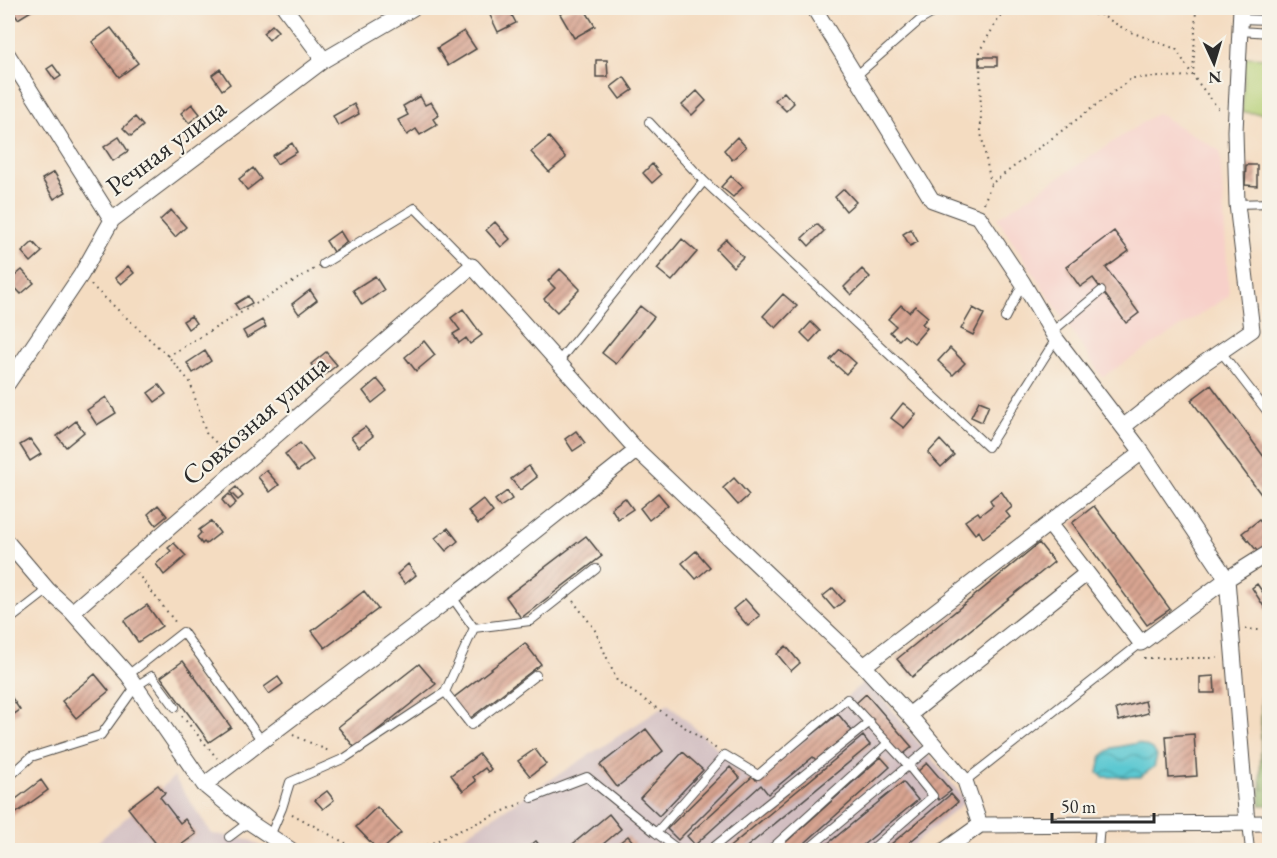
<svg xmlns="http://www.w3.org/2000/svg" width="1277" height="858" font-family="'EB Garamond',serif">
  <defs>
    <pattern id="forest-firs" width="22" height="20" patternUnits="userSpaceOnUse" patternTransform="scale(1.5)"><rect width="22" height="20" fill="#8eb165"/><path d="M5 1l3.5 6h-7zM16 11l3.5 6h-7z" fill="#749053"/></pattern>
    <pattern id="water-waves" width="16" height="10" patternUnits="userSpaceOnUse" patternTransform="scale(1.5)"><rect width="16" height="10" fill="#5bc8d1"/><path d="M0 5q4-4 8 0t8 0" fill="none" stroke="#4ba3aa"/></pattern>
    <pattern id="building-hatch" width="6" height="6" patternUnits="userSpaceOnUse" patternTransform="scale(1.5)"><rect width="6" height="6" fill="#d8a491"/><path d="M-1 1l2-2M0 6l6-6M5 7l2-2" fill="none" stroke="#af8677"/></pattern>
  </defs>
  <rect width="100%" height="100%" fill="#f7f3e8"/>
  <filter id="ink" filterUnits="userSpaceOnUse"><feTurbulence type="fractalNoise" baseFrequency=".0167" numOctaves="2"/><feDisplacementMap in="SourceGraphic" scale="12" xChannelSelector="R" yChannelSelector="G"/><feConvolveMatrix kernelMatrix="1 2 1 2 8 2 1 2 1" color-interpolation-filters="sRGB"/></filter>
  <filter id="wash" filterUnits="userSpaceOnUse"><feTurbulence type="fractalNoise" baseFrequency=".008" numOctaves="4" result="noise"/><feDisplacementMap in="SourceGraphic" scale="24" xChannelSelector="R" yChannelSelector="G"/><feGaussianBlur stdDeviation="1.35" result="paint"/><feColorMatrix in="noise" values="0 0 0 0 0 0 0 0 0 0 0 0 0 0 0 0 0 1.4 0 .05"/><feComposite in="paint" operator="in"/></filter>
  <g filter="url(#wash)">
    <rect width="100%" height="100%" fill="#f4dcc1"/>
    <path fill="#f7d0c9" d="M1157,113L1220,151L1229,296L1102,377L997,218Z"/>
    <path fill="#d2bec1" d="M867,679L966,801L907,850H442L668,704L754,781Z
      M174,777L212,834L249,839L266,850H88Z"/>
    <path fill="url(#forest-firs)" stroke="#5c6e48" stroke-width="1.5" d="M1269,641V805H1260L1262,655Z"/>
    <path fill="#b3ce73" stroke="#6f7c4f" stroke-width="1.5" d="M1245,57L1269,58V114L1242,112Z"/>
    <path fill="url(#water-waves)" stroke="#437a7e" stroke-width="1.5" d="M1138,743L1153,749L1157,756L1154,767L1140,777H1103L1098,773L1101,757L1112,748Z"/>
    <g id="blocks">
      <path fill="url(#building-hatch)" d="M10,8H36L18,19Z
        M495,8H508L516,23L498,32L488,11Z
        M571,8H584L595,26L574,38L560,14Z
        M272,25L278,31L269,40L263,33Z
        M111,28L138,63L119,77L92,42Z
        M464,31L476,49L448,66L437,48Z
        M979,57H997V66H979Z
        M596,60H607L608,77H596Z
        M53,65L61,76L55,80L47,69Z
        M220,69L230,84L222,90L212,75Z
        M624,77L633,90L620,99L611,87Z
        M697,91L706,101L692,115L682,105Z
        M784,92L794,103L786,111L775,100Z
        M420,96L425,105L431,102L439,115L433,119L437,125L420,135L416,129L407,135L398,120L408,115L403,106Z
        M192,104L200,114L189,123L181,113Z
        M354,104L359,114L338,126L333,116Z
        M135,117L143,126L131,136L123,128Z
        M119,137L128,151L113,161L104,147Z
        M549,137L566,158L549,172L531,152Z
        M737,137L746,147L732,160L724,150Z
        M292,143L297,152L277,164L272,156Z
        M652,164L661,175L652,183L643,173Z
        M1246,165H1257V186L1245,185Z
        M253,168L261,179L247,190L239,179Z
        M54,172L66,192L54,199L42,179Z
        M731,176L743,187L733,197L721,187Z
        M844,189L856,202L846,211L835,197Z
        M171,210L186,227L175,237L160,220Z
        M495,222L510,239L501,247L486,230Z
        M817,224L824,231L809,246L802,238Z
        M911,229L918,242L910,246L903,234Z
        M340,231L347,242L333,252L326,241Z
        M1114,231L1129,251L1106,268L1139,313L1126,323L1093,278L1080,287L1066,267Z
        M682,239L697,252L672,281L657,269Z
        M726,239L743,257L733,267L716,249Z
        M33,242L42,252L31,262L22,252Z
        M128,266L134,273L121,284L115,278Z
        M560,269L580,289L557,312L544,299L555,288L548,281Z
        M862,269L870,277L851,295L844,287Z
        M22,270L34,283L21,294L9,281Z
        M375,276L384,290L362,305L353,290Z
        M310,290L317,300L299,314L292,304Z
        M783,294L797,306L776,328L763,316Z
        M248,296L252,303L239,310L235,304Z
        M901,305L909,312L915,306L928,317L922,324L927,328L914,343L904,335L899,340L890,332L896,326L888,319Z
        M640,306L654,317L616,364L602,353Z
        M973,308L984,314L973,335L961,329Z
        M463,309L482,335L470,344L466,338L459,343L453,334L460,330L451,318Z
        M191,316L196,323L188,329L183,321Z
        M262,320L266,327L247,338L243,331Z
        M811,322L820,331L810,342L801,333Z
        M424,341L435,355L416,371L405,357Z
        M950,348L965,363L953,375L938,361Z
        M840,349L856,363L846,374L830,360Z
        M205,351L211,361L193,373L187,363Z
        M326,352L337,365L322,377L311,364Z
        M377,379L387,391L372,403L363,391Z
        M159,385L166,394L155,402L148,393Z
        M1211,385L1270,465V499L1266,501L1191,400Z
        M106,397L116,413L97,425L87,410Z
        M979,401L989,405L982,422L971,417Z
        M903,403L916,414L904,428L891,418Z
        M76,421L84,432L66,447L57,436Z
        M365,427L373,436L359,447L351,437Z
        M576,431L585,443L573,451L565,439Z
        M30,439L41,454L30,461L20,445Z
        M940,440L954,455L941,467L928,453Z
        M300,443L313,460L298,471L285,454Z
        M529,466L537,477L520,490L511,479Z
        M266,470L279,485L270,492L258,477Z
        M734,478L749,495L738,505L723,488Z
        M236,487L243,496L238,500L230,492Z
        M507,491L512,499L500,507L495,500Z
        M1001,491L1012,507L1006,512L1010,517L983,538L979,531L975,534L965,521L978,512L980,515L993,505L990,500Z
        M658,493L668,505L649,520L640,508Z
        M229,494L236,503L229,509L222,500Z
        M625,498L633,509L618,519L611,508Z
        M483,499L493,512L478,524L468,511Z
        M158,505L167,516L156,525L148,514Z
        M1094,506L1170,609L1147,625L1072,523Z
        M1259,520L1270,533V543L1258,552L1242,533Z
        M211,521L220,533L206,544L204,542L202,544L197,537L201,533L199,530Z
        M448,528L458,541L446,551L435,538Z
        M586,536L602,556L521,618L506,597Z
        M174,543L186,556L164,575L156,564L171,551L168,548Z
        M1039,543L1054,562L912,677L897,659Z
        M696,551L710,567L696,579L682,563Z
        M408,564L416,575L405,584L397,574Z
        M1257,584L1264,594L1268,592L1270,594L1268,613L1252,588Z
        M833,588L844,601L834,609L823,596Z
        M364,591L378,609L325,648L312,631Z
        M745,599L760,616L748,626L733,609Z
        M147,605L162,626L138,642L124,621Z
        M525,643L541,664L464,723L448,702Z
        M786,646L800,663L791,671L777,654Z
        M183,661L231,727L209,742L161,677Z
        M419,664L436,684L355,748L338,727Z
        M95,674L109,691L76,718L62,701Z
        M1214,676L1215,693H1200V677Z
        M278,677L283,684L269,694L264,687Z
        M8,692L20,710L8,718Z
        M866,694L912,747L900,757L855,704Z
        M1145,701L1148,713L1119,721L1116,709Z
        M838,714L852,731L816,760L813,757L768,794L761,785L695,845L687,836L753,776L756,780Z
        M646,729L663,751L617,787L600,765Z
        M1194,734L1197,776L1169,778L1166,736Z
        M863,736L870,745L743,850H726Z
        M535,749L546,764L530,776L518,761Z
        M683,752L703,770L659,816L640,798Z
        M479,754L491,769L488,772L485,768L473,777L476,781L463,791L451,775Z
        M881,757L890,767L797,850H777Z
        M927,763L951,791L939,800L916,773Z
        M730,767L740,778L678,840L667,829Z
        M41,780L48,790L8,819V805Z
        M903,782L918,800L857,850H820Z
        M158,785L165,793L160,797L180,823L185,819L196,834L174,850H161L128,808Z
        M327,791L334,800L323,809L315,800Z
        M951,794L958,802L900,850H884Z
        M377,807L401,833L382,850H378L356,827Z
        M609,814L621,829L596,850H571L568,848Z
        M628,836L640,850H610Z
        M536,841L543,850H524Z"/>
    </g>
  </g>
  <g filter="url(#ink)">
    <use href="#blocks" fill-opacity="0" stroke="#494642" stroke-width="1.5"/>
    <g fill="none" stroke-linecap="round" stroke-linejoin="round">
      <defs>
        <path id="lane" d="M1240,19L1270,20
          M1240,31L1270,33
          M856,76L919,21L942,8
          M649,122L704,181L988,447L1056,339
          M1237,204L1270,203
          M323,264L415,208L472,266
          M1005,318L1023,283
          M1053,331L1101,291
          M1221,352L1270,415
          M558,362L704,181
          M452,597L474,628
          M8,621L48,590
          M128,675L183,632L262,741
          M445,692L474,628L530,621L596,569
          M8,778L31,757L101,735L136,686L152,676L175,707
          M965,781L1141,643
          M532,798L587,777L656,833
          M1247,823L1250,850
          M270,836L282,808L290,782L345,758L445,692L471,725L536,675
          M229,837L249,822
          M679,850L656,833L725,755L758,775L847,699L908,765L933,796L871,850
          M710,850L870,722
          M770,850L888,743
          M807,850L934,744
          M1098,850L1100,825"/>
        <path id="street" d="M285,8L324,60
          M814,8L932,200L979,217L1023,283L1056,339L1142,452L1227,579L1247,823
          M8,55L112,220
          M8,383L81,275L112,220L324,60L413,8
          M1123,427L1204,363L1252,330L1237,204L1235,131L1241,8
          M1050,525L1141,643L1227,579L1270,552
          M8,543L48,590L72,612L128,675L204,785L249,822L291,850
          M72,612L472,266L637,450L864,666L909,715L965,781L980,825
          M864,666L1142,452
          M909,715L1087,573
          M204,785L452,597L637,450
          M945,850L980,825L1270,823"/>
      </defs>
      <use href="#lane" stroke="#494642" stroke-width="10"/>
      <use href="#street" stroke="#494642" stroke-width="17"/>
      <path stroke="#494642" stroke-width="2" stroke-dasharray="1.5 4.5" stroke-linecap="butt" d="M1196,8L1193,76L1221,112
        M991,184L981,133L980,50L1005,8
        M984,203L991,184L1132,78L1193,76L1176,49L1128,31L1101,15L1029,8
        M91,285L168,356L190,382L206,433L230,456
        M168,356L316,268
        M137,573L176,623
        M573,601L594,628L617,681L718,750
        M1245,629L1270,631
        M1144,658H1219
        M182,716L217,758
        M293,735L331,752
        M292,814L358,850
        M416,850L524,802"/>
      <use href="#lane" stroke="#fff" stroke-width="8"/>
      <use href="#street" stroke="#fff" stroke-width="15"/>
    </g>
  </g>
  <g text-anchor="middle" stroke-width="4.5" stroke-linejoin="round" paint-order="stroke">
    <g font-size="27" fill="#2b2b2b" stroke="#f7f3e8">
      <text transform="translate(166 147) rotate(-37)" y="9">Речная улица</text>
      <text transform="translate(255 420) rotate(-41)" y="9">Совхозная улица</text>
    </g>
  </g>
  <rect width="1277" height="858" fill="none" stroke="#f7f3e8" stroke-width="30"/>
  <g transform="translate(1214 63) rotate(176)" stroke="#f7f3e8" stroke-width="4.5" paint-order="stroke">
  <path d="M0-4.5L10 22L0 15L-10 22Z" fill="#2b2b2b"/>
  <text y="-9" font-size="16" font-weight="bold" text-anchor="middle" fill="#2b2b2b">N</text>
  </g>
  <path d="M1052 813v9h102v-9" fill="none" stroke="#2b2b2b" stroke-width="3"/>
  <text x="1061" y="813" font-size="18" fill="#2b2b2b" stroke="#f7f3e8" stroke-width="4.5" paint-order="stroke">50 m</text>
</svg>
